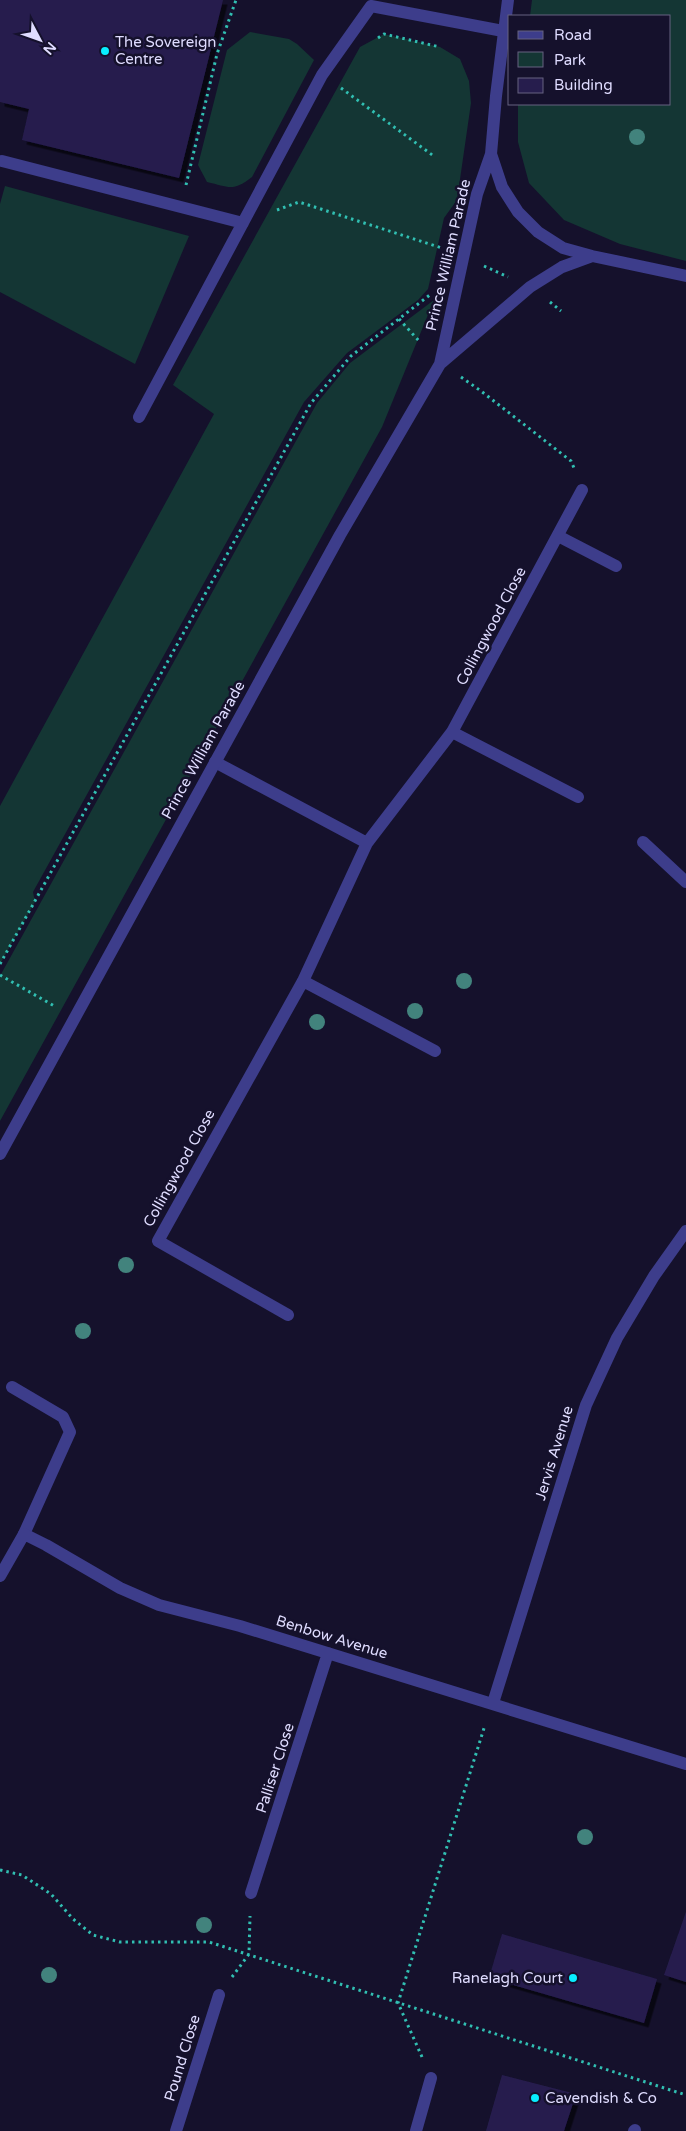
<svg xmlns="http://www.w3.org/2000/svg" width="686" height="2131" font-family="'Varela Round',sans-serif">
  <defs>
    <filter id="shadow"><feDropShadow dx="4.5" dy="4.5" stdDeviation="0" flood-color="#0009"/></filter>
  </defs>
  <rect width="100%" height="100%" fill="#15112c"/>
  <path fill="#143634" d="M532,0H686V261L620,244L564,220L529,183L518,142V104H670V16H530Z
    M250,32L289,39L297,44L314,60L252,177C233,192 229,187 207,182L198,165L227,50Z
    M384,34L440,47L460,59L469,81L471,103L457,200L444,218L428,289L418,300L347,353L304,402L33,892L35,902L0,964V806L214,414L173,385L360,47Z
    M5,186L189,236L135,364L0,292V204Z
    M434,300L382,427L0,1121V976L317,403L350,363Z"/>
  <path fill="#261d4d" filter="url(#shadow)" d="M0,0H223L179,178L22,140L29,109L0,102Z
    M686,1912V1982L664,1975Z
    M502,1934L657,1979L644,2023L489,1978Z
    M502,2075L576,2094L564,2131H486Z"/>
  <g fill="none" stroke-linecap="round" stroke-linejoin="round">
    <path stroke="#31bfb2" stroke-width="3" stroke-dasharray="2.5 4" stroke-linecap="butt" d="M378,38L384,34L440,47
      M341,88L435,157
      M186,185L217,54L236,0
      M277,210L299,202L442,248
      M484,266L508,277
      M550,302L561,311
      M399,319L420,342
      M461,377L481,391L571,461L574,468
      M0,964L311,403L351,356L431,294
      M0,975L56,1007
      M0,1870L22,1875L51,1894L73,1919L93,1935L120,1942H209L686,2095
      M232,1977L249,1954L250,1916
      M422,2057L398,2003L485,1725"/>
    <path stroke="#3d3d8b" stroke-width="12" d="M2,161L243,223
      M139,417L322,75L371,6L503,31
      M12,1387L63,1417L70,1432L24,1534
      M416,2131L431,2078
      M634,2131L635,2130"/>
    <path stroke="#3d3d8b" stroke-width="12" d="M558,536L616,566
      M452,732L578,797
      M215,762L367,843
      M643,842L686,882
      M303,981L435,1051
      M288,1315L158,1241L303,981L367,843L452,732L582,490
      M0,1576L24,1534L46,1545L120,1588L159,1605L240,1626L686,1764
      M493,1703L586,1405L617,1338L654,1276L686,1231
      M251,1893L328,1653
      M176,2131L219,1995"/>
    <path stroke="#3d3d8b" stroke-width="12" d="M508,0L496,96L491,154L502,187L518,212L538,232L563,248L592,256L686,276
      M440,364L530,287L562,267L592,256
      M0,1154L340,535L440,364L477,194L491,154"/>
  </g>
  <g fill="#42837d">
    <circle cx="637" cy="137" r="8"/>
    <circle cx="464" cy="981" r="8"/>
    <circle cx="415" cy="1011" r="8"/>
    <circle cx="317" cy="1022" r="8"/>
    <circle cx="126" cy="1265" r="8"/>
    <circle cx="83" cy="1331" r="8"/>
    <circle cx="585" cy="1837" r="8"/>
    <circle cx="204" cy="1925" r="8"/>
    <circle cx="49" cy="1975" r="8"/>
  </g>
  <g fill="#08edff" stroke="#15112c" stroke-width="2">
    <circle cx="105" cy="51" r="5"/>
    <circle cx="573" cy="1978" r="5"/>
    <circle cx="535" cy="2098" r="5"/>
  </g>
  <g text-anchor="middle" stroke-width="5" stroke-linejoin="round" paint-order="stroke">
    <g font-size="15" fill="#dfdcff" stroke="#15112c" text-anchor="start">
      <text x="115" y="47">The Sovereign<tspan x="115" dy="17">Centre</tspan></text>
      <text x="563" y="1983" text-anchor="end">Ranelagh Court</text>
      <text x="545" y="2103">Cavendish &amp; Co</text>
    </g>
    <g font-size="15" fill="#dfdcff" stroke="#15112c">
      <text transform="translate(448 255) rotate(-77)" y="5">Prince William Parade</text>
      <text transform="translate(491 626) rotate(-62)" y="5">Collingwood Close</text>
      <text transform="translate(203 750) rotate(-61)" y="5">Prince William Parade</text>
      <text transform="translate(179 1168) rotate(-61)" y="5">Collingwood Close</text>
      <text transform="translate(554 1453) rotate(-73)" y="5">Jervis Avenue</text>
      <text transform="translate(332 1637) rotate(17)" y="5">Benbow Avenue</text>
      <text transform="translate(275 1768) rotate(-72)" y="5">Palliser Close</text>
      <text transform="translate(182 2058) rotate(-73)" y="5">Pound Close</text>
    </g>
  </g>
  <rect x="508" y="15" width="162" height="90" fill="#15112c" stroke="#666280"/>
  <rect x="518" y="31" width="25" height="8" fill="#3d3d8b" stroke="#666280"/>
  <text x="554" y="40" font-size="15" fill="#dfdcff">Road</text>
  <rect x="518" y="52" width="25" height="15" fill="#143634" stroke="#666280"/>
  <text x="554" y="65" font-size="15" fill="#dfdcff">Park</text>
  <rect x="518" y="78" width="25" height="15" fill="#261d4d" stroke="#666280"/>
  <text x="554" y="90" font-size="15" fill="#dfdcff">Building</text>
  <g transform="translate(40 40) rotate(131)" stroke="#15112c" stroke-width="4" paint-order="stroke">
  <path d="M0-4L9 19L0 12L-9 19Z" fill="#dfdcff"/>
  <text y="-8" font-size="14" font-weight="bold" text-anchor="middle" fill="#dfdcff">N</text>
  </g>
</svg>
